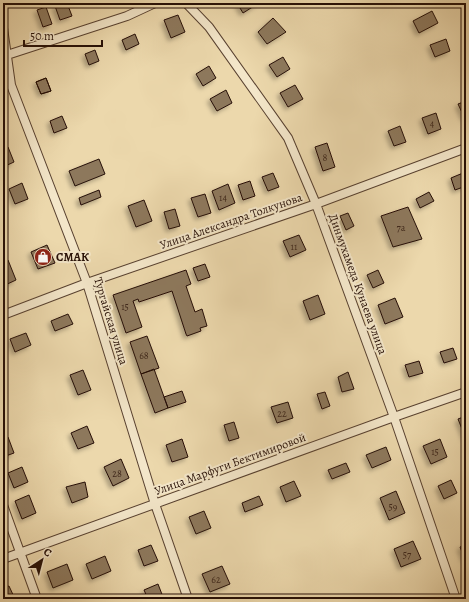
<svg xmlns="http://www.w3.org/2000/svg" width="469" height="602" font-family="Alegreya,serif">
  <defs>
    <filter id="shadow"><feDropShadow dx="-3" dy="3" stdDeviation="2" flood-color="#0004"/></filter>
  </defs>
  <rect width="100%" height="100%" fill="#ecd8ac"/>
  <filter id="stains"><feTurbulence type="fractalNoise" baseFrequency=".005" numOctaves="4"/><feColorMatrix values="0 0 0 0 .2 0 0 0 0 .09 0 0 0 0 .02 0 0 0 .5 -.17"/></filter>
  <radialGradient id="worn" r=".72"><stop offset=".6" stop-color="#630" stop-opacity="0"/><stop offset="1" stop-color="#630" stop-opacity=".3"/></radialGradient>
  <path fill="#8d785c" stroke="#260f06" filter="url(#shadow)" d="M63,3H67L72,16L60,20L55,6Z
    M237,3H259L243,13Z
    M46,7L52,24L43,27L37,10Z
    M432,11L438,23L419,33L413,21Z
    M178,15L185,32L171,38L164,20Z
    M273,18L286,32L267,44L258,32Z
    M135,34L139,44L126,50L122,40Z
    M446,39L450,51L435,57L430,45Z
    M95,50L99,61L89,65L85,54Z
    M283,57L290,69L277,77L269,65Z
    M209,66L216,78L203,86L196,74Z
    M46,78L51,91L41,94L36,82Z
    M46,78L51,91L41,94L36,82Z
    M295,85L303,99L288,107L280,93Z
    M226,90L232,103L217,111L210,99Z
    M466,101V118L465,119L458,104Z
    M436,113L441,129L428,134L422,118Z
    M62,116L67,128L54,133L50,121Z
    M400,126L406,142L394,146L388,131Z
    M327,143L335,167L323,171L315,147Z
    M8,147L14,162L3,167V150Z
    M99,159L105,174L75,186L69,171Z
    M273,173L279,187L268,191L262,177Z
    M463,173L466,182V186L455,190L451,178Z
    M250,181L255,196L243,200L238,185Z
    M22,183L28,199L15,204L9,189Z
    M228,184L235,203L219,210L212,191Z
    M99,190L101,197L81,205L79,198Z
    M429,192L434,201L420,208L416,199Z
    M205,194L211,213L198,217L191,198Z
    M144,200L152,221L136,227L128,206Z
    M408,207L422,239L393,247L381,216Z
    M175,209L180,226L169,229L164,212Z
    M348,213L354,226L346,230L340,216Z
    M299,235L306,250L290,257L283,241Z
    M47,245L55,263L38,269L31,252Z
    M8,260L16,280L3,286V262Z
    M205,264L210,277L198,281L193,268Z
    M186,270L191,284L186,286L195,312L202,309L207,326L200,328L201,331L187,336L186,334L172,291L139,302L138,299L133,301L142,327L126,333L113,295Z
    M378,270L384,283L373,288L367,275Z
    M318,295L325,314L310,320L303,301Z
    M395,298L403,317L385,324L378,305Z
    M68,314L73,324L55,331L51,321Z
    M26,333L31,345L15,352L10,339Z
    M147,336L159,368L141,374L130,342Z
    M453,348L457,359L444,363L440,352Z
    M419,361L423,373L409,377L405,365Z
    M154,369L168,408L155,413L141,374Z
    M83,370L91,390L78,395L70,375Z
    M348,372L354,389L342,392L338,377Z
    M182,391L186,402L168,408L164,397Z
    M325,392L330,406L322,409L317,394Z
    M288,402L293,418L277,423L271,407Z
    M466,416V439L458,419Z
    M234,422L239,438L229,441L224,425Z
    M87,426L94,443L78,449L71,433Z
    M8,437L14,453L3,457V439Z
    M182,439L188,457L172,462L166,445Z
    M440,439L447,457L431,464L423,446Z
    M386,447L391,460L372,468L366,455Z
    M121,459L129,478L113,486L104,467Z
    M346,463L350,472L332,479L328,470Z
    M22,467L28,482L14,488L8,473Z
    M451,480L457,493L444,499L438,486Z
    M294,481L301,496L286,502L280,487Z
    M85,482L88,497L72,503L66,487Z
    M396,491L405,513L389,520L380,498Z
    M29,495L36,513L22,519L15,501Z
    M259,496L263,505L245,512L242,503Z
    M204,511L211,528L196,534L189,517Z
    M413,541L421,559L401,567L394,549Z
    M466,544V560H465L460,547Z
    M151,545L158,561L144,566L138,550Z
    M105,556L111,571L92,579L86,564Z
    M67,564L73,580L53,588L47,572Z
    M222,566L230,584L210,592L202,574Z
    M158,584L163,597L158,599H148L144,590Z
    M9,586L15,599H3V588Z"/>
  <g fill="none" stroke-linecap="round" stroke-linejoin="round">
    <defs>
      <path id="street" d="M186,3L209,27L288,138L316,204L394,417L456,599
        M3,28L11,85L87,283L155,504L188,599
        M4,56L127,16L155,3
        M3,315L87,283L316,204L466,148
        M3,505L37,599
        M3,559L394,417L466,392"/>
    </defs>
    <use href="#street" stroke="#584130" stroke-width="10"/>
    <use href="#street" stroke="#f3e6c9" stroke-width="8"/>
  </g>
  <defs>
    <symbol id="shop-disc" viewBox="-11 -11 22 22"><circle r="9.5" fill="#8f2418" stroke="#f3e6c9"/><path d="M-5-2.5h2.3a2.7 3.5 0 0 1 5.4 0H5L5.5 6h-11ZM-1.5-2.5h3a1.5 2.3 0 0 0-3 0Z" fill="#fff"/></symbol>
  </defs>
  <g fill-rule="evenodd">
    <use href="#shop-disc" x="33" y="247" width="20" height="20"/>
  </g>
  <g text-anchor="middle" stroke-width="4" stroke-linejoin="round" paint-order="stroke">
    <g font-size="10" fill="#40291c">
      <text x="432" y="127">4</text>
      <text x="325" y="161">8</text>
      <text x="223" y="201">14</text>
      <text x="401" y="231">7а</text>
      <text x="294" y="250">11</text>
      <text x="125" y="310">15</text>
      <text x="144" y="359">68</text>
      <text x="282" y="417">22</text>
      <text x="435" y="455">15</text>
      <text x="117" y="477">28</text>
      <text x="393" y="510">59</text>
      <text x="407" y="558">57</text>
      <text x="216" y="583">62</text>
    </g>
    <g font-size="12" fill="#260f06" stroke="#f3e6c9">
      <text transform="translate(231 221) rotate(-19)" y="4">Улица Александра Толкунова</text>
      <text transform="translate(358 284) rotate(70)" y="4">Динмухамеда Кунаева улица</text>
      <text transform="translate(111 321) rotate(73)" y="4">Тургайская улица</text>
      <text transform="translate(230 464) rotate(-20)" y="4">Улица Марфуги Бектимировой</text>
    </g>
    <g font-size="12" font-weight="bold" fill="#260f06" stroke="#f3e6c9" text-anchor="start">
      <text x="56" y="261">СМАК</text>
    </g>
  </g>
  <rect width="469" height="602" fill="none" stroke="#ecd8ac" stroke-width="16"/>
  <rect x="4" y="4" width="461" height="594" fill="none" stroke="#260f06" stroke-width="2"/>
  <rect x="8" y="8" width="453" height="586" fill="none" stroke="#260f06"/>
  <g transform="translate(42 560) rotate(36)" stroke="#f3e6c9" stroke-width="3" paint-order="stroke">
  <path d="M0-3L7 15L0 10L-7 15Z" fill="#260f06"/>
  <text y="-6" font-size="11" font-weight="bold" text-anchor="middle" fill="#260f06">С</text>
  </g>
  <path d="M24 40v6h78v-6" fill="none" stroke="#260f06" stroke-width="2"/>
  <text x="30" y="40" font-size="12" fill="#260f06" stroke="#f3e6c9" stroke-width="3" paint-order="stroke">50 m</text>
  <rect width="100%" height="100%" filter="url(#stains)"/>
  <rect width="100%" height="100%" fill="url(#worn)"/>
</svg>
